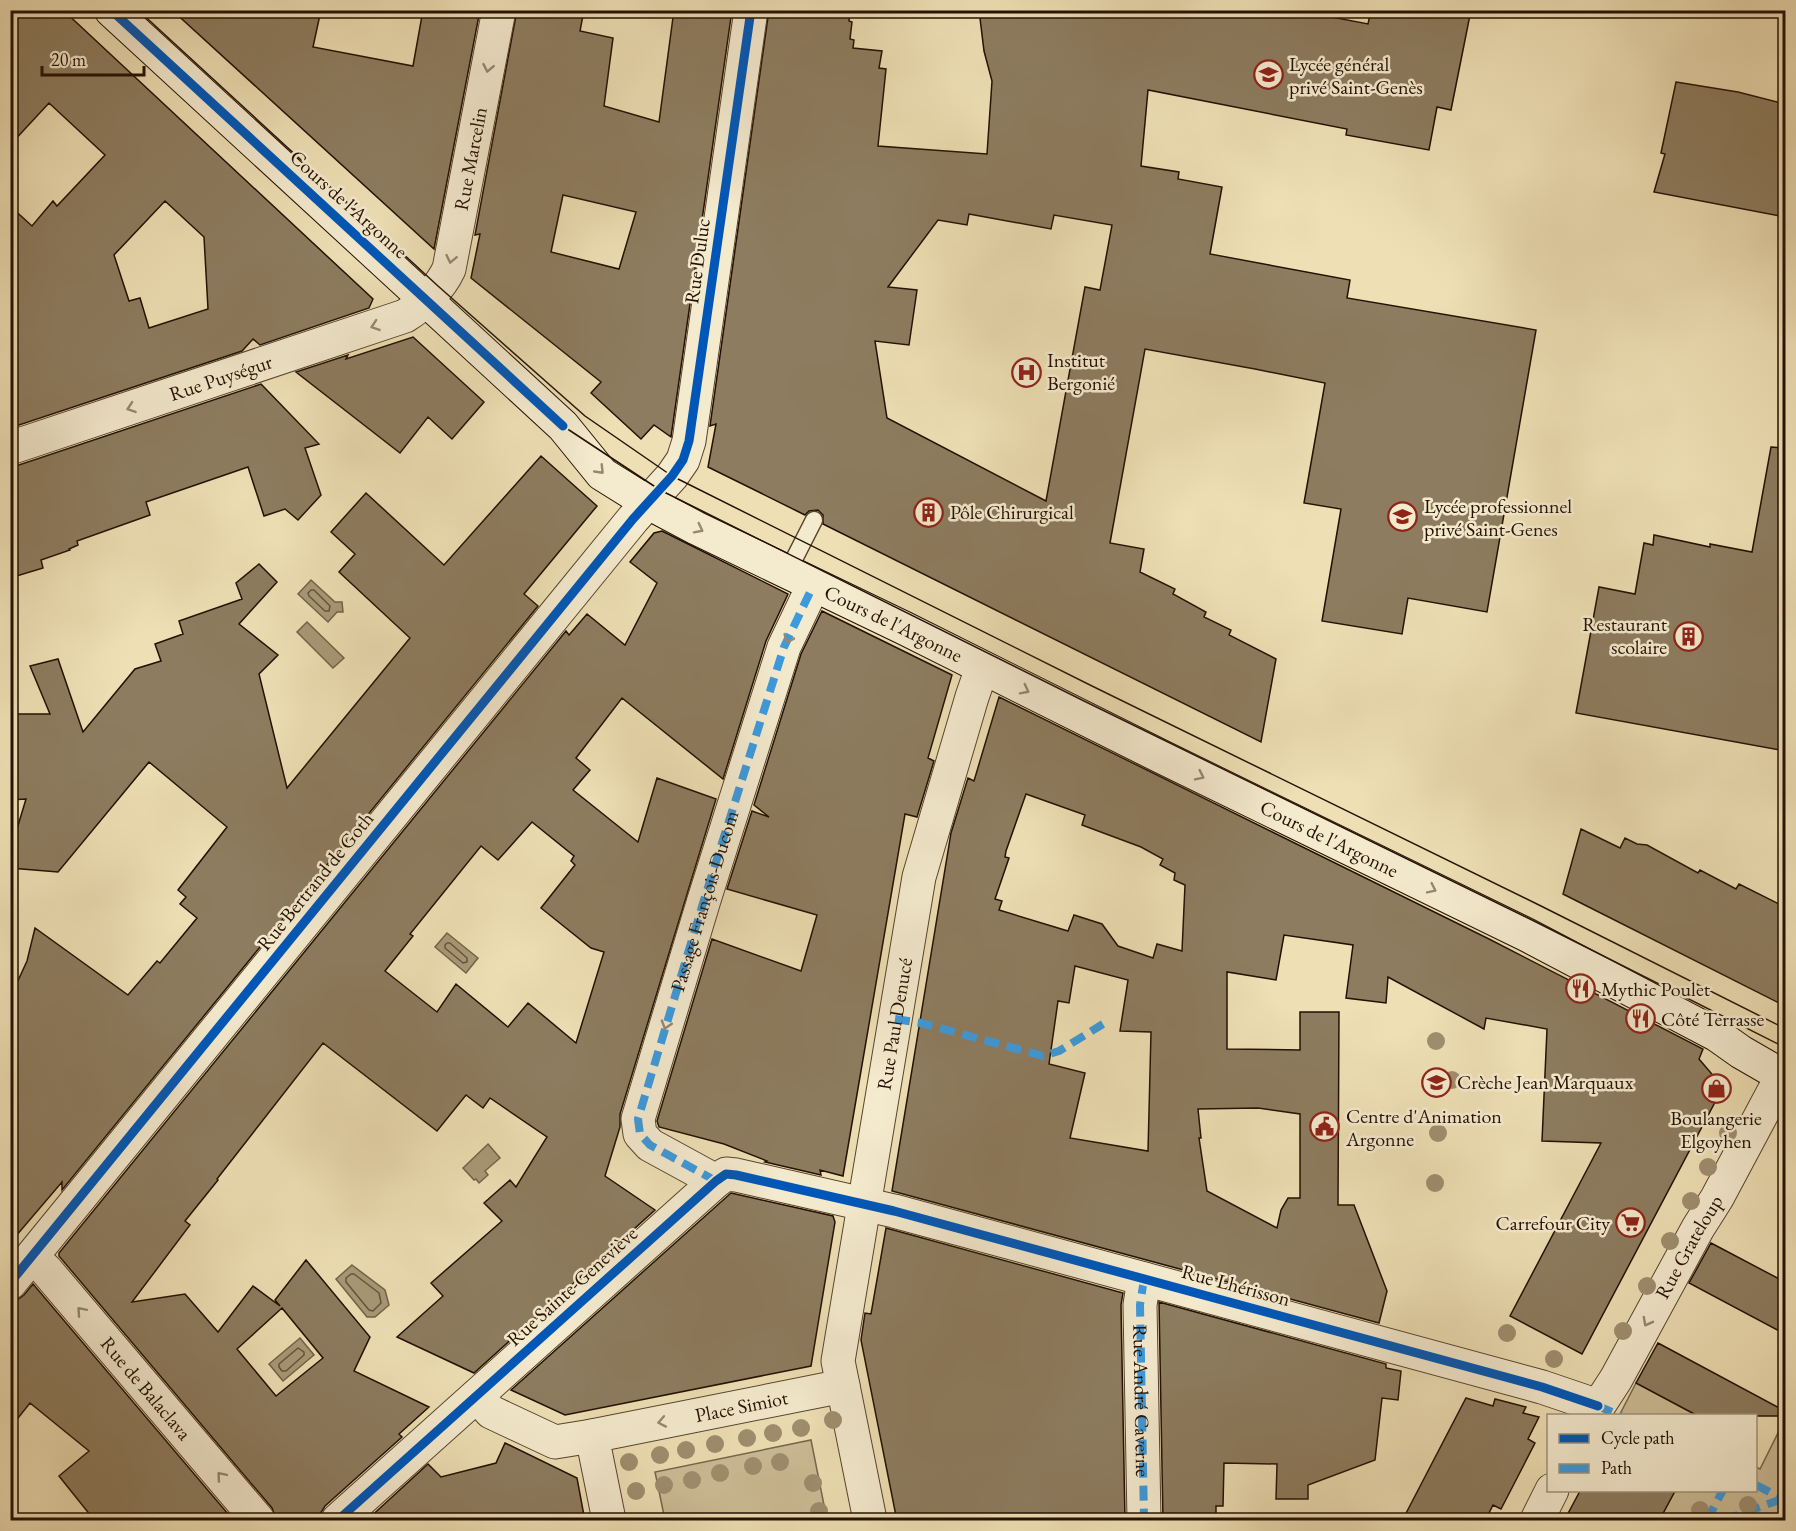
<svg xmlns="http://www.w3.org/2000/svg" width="1796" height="1531" font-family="'EB Garamond',serif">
  <rect width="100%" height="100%" fill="#eedfb4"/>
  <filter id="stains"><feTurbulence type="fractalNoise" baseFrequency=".00333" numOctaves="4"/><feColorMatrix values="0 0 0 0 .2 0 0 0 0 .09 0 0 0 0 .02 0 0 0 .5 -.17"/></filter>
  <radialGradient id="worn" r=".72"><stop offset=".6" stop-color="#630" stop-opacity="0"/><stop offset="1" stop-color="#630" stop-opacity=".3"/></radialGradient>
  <path fill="#ccbc96" stroke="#78664c" stroke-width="1.5" d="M1636,1383L1698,1416H1619Z
    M1785,1419V1520H1659L1675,1491L1756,1490V1467L1760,1469Z
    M811,1440L827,1520H665L655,1472Z"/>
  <path fill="#a99977" stroke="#746248" stroke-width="1.5" d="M311,580L335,602H342L343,612H337L328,622L298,594Z
    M307,622L344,658L333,668L297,632Z
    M447,933L478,958L466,973L435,947Z
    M488,1144L500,1158L485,1171L488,1175L479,1183L476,1179L474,1180L463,1168Z
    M352,1265L385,1290L389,1305L375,1317H367L336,1279Z
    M300,1338L314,1355L283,1381L269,1364Z"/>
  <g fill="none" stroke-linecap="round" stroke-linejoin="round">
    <path stroke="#66543c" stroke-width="1.5" d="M311,590H314L330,606L329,611H325L309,596L308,593Z
      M447,943H450L467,958V962L463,963L445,948V945Z
      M351,1274H354L379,1293L381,1303L373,1311L369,1310L346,1282V1278Z
      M298,1348L304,1352V1355L286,1371H282L279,1367V1364Z"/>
  </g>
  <path fill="#8d7c5f" stroke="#241002" stroke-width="1.5" fill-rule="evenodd" d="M10,10H63L373,299L369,308L260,345L253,339L242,351L10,428V206L32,226L53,201L57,206L105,155L49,103L10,145ZM165,201L204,237L208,309L149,328L140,298L129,301L114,255Z
    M172,10H321L313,47L413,66L423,10H480L434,249Z
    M517,10H584L580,31L613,38L604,106L659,122L674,10H732L671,437L654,425L641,439L591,393L601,382L471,278L480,234L475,235ZM563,195L636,212L619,269L551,252Z
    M769,10H850L849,21L852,22L850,39L854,40L853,48L882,51L879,68L886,69L878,146L987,154L992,81L984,51L979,10H1295L1368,24L1371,10H1471L1451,110L1437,107L1429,150L1346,135L1347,129L1148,90L1141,166L1179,172L1178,179L1222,187L1210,254L1350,280L1347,298L1536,330L1487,612L1408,598L1402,634L1322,621L1341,509L1304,503L1325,383L1255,369L1145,349L1110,543L1144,549L1140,572L1175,589L1173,594L1206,612L1204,617L1231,630L1229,635L1276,659L1261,742L823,524V515L818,510L809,511L805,515L708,467L716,424L710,426ZM969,214L1051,229L1054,215L1112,225L1100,290L1085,287L1046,501L887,418L875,341L909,345L917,290L888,287L938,220L967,225Z
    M1676,82L1738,92L1785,104V217L1654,192L1665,154L1661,153Z
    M413,337L484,402L452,439L428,417L400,453L296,372L348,355L346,359Z
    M261,384L319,444L305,448L321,495L298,520L285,509L264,516L248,467L146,502L150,515L77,541L78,545L69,549L70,550L41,560L43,568L10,578V466H16Z
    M1771,447L1785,448V751L1576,713L1599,587L1635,594L1644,543L1653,545L1654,535L1710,547V544L1752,552Z
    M541,456L597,506L524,594L538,606L62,1190V1182L10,1243V998L27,961L35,928L128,995L157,961L160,963L197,918L180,904L186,897L178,890L227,827L149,762L58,872L10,868V852L26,799L10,800V714H50L30,666L58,659L83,732L135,669L161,661L155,644L183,634L179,621L242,599L236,583L259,564L277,582L239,624L278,655L259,674L287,788L410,638L339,572L355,554L331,532L366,493L444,565Z
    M662,531L788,594L766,641L723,779L622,698L576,758L590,770L573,790L638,842L657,778L716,799L620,1114V1127L605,1176L655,1210L474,1373L397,1337L443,1296L431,1283L502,1221L484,1203L510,1180L516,1187L547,1137L490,1098L483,1108L466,1095L437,1131L323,1043L217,1179L218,1180L185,1221L190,1225L132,1302L185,1294L218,1332L253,1286L280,1306L275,1300L306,1260L370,1337L354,1371L429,1407L399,1434L402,1437L325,1506L320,1514V1521L276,1519L272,1508L59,1256V1253L566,631L569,635L587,614L625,645L657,583L630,562L654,533ZM532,822L574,856L571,861L575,865L541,908L591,948L604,952L576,1043L528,1003L508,1027L456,984L437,1012L385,971L413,936L410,934L481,846L498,860ZM282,1308L323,1358L276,1396L237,1349Z
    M822,611L952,675L928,758L934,761L917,817L905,814L843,1176L820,1170L821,1175L765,1162L767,1161L724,1144L659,1127L657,1121L712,939L801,971L817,915L727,889L752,811L769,817L754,805L801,654Z
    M999,697L1489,939L1703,1049L1699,1059L1723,1087L1582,1354L1510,1316L1601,1143L1542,1141L1547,1029L1486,1018L1484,1029L1388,977L1386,1003L1346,998L1353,945L1284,935L1276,980L1227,972V1049L1300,1050V1012H1339L1338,1205H1354L1387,1291L1379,1323L892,1191L951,833L968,778L974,781ZM1026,794L1085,815L1082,825L1141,847L1163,859L1160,865L1175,873L1174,880L1185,885L1182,951L1157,944L1153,958L1118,946L1102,924L1074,915L1068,931L999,910L1002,901L995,899L1009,858L1005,857L1006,851ZM1075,966L1128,980L1120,1031L1151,1032L1148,1151L1070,1138L1085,1073L1049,1064L1058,1001L1069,1003ZM1258,1108L1300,1114V1198H1288L1281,1210L1277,1228L1207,1191L1199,1138H1201L1198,1109Z
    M1581,829L1620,848L1625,838L1637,844L1647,845L1698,873L1700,870L1736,889L1739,884L1785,907V1006L1563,894Z
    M731,1193L833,1216L835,1222L811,1366L565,1415L511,1390Z
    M886,1228L1123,1293L1121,1305L1125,1521H897L861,1340L865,1313L871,1314Z
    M1711,1243L1785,1282V1334L1689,1283Z
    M33,1284L234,1521H95L59,1476L89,1451L30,1403L10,1428V1301L17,1300L24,1295Z
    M1159,1302L1386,1364V1368L1401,1371L1398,1400L1382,1398L1375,1460L1308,1485V1499H1276L1277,1464L1224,1463L1223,1506H1216V1521H1163Z
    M1658,1343L1785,1411V1416H1698L1636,1383Z
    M1466,1398L1493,1406L1495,1399L1526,1407L1523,1413L1539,1417L1528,1439L1535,1443L1515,1482L1501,1509L1493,1505L1485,1521H1402Z
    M505,1443L577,1478L585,1521H366L428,1464L441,1477L496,1463Z
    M1580,1491H1675L1659,1521H1564Z"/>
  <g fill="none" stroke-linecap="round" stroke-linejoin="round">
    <defs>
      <path id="lane" d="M787,573L814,520"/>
      <g id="street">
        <path id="s1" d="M10,448L405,316C423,305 440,288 449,269L499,10"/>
        <path id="s2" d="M716,1181L650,1145L640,1134L638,1119L704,900L784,647L813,586"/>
        <path id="s3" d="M32,1257L46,1270L258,1520"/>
        <path d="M1144,1279L1140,1305L1144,1520"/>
        <path d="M10,1283L633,519L672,476L683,460L689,441L751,10"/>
        <path d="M477,1396L491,1412L555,1442L592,1436"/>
        <path id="s4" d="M1592,1416L1616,1379L1698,1228L1717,1198L1782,1076"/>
        <path d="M338,1520L716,1181L726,1174L736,1175L894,1211L1542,1387L1598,1406"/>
        <path id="s5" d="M609,1520L592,1436L843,1386"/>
        <path id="s6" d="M870,1520L838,1361L919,877L972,697L982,668"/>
        <path d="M1537,1520L1552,1490"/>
      </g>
      <g id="secondary">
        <path id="s7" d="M111,10L563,426L602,474L647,502L696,528L904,628L1162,757L1527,935L1717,1035L1741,1052L1786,1078"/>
      </g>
    </defs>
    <use href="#lane" stroke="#56442e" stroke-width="19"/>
    <use href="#street" stroke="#56442e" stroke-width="35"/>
    <use href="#secondary" stroke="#241002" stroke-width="35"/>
    <use href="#lane" stroke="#f4eace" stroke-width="16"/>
    <use href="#street" stroke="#f4eace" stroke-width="33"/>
    <use href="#secondary" stroke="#f4eace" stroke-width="33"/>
    <path stroke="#241002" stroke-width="1.5" d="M111,10L563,426L660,490L1084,701L1534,921L1786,1048
      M138,10L438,286L585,416L672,476L1092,686L1541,906L1786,1029"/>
    <g stroke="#3c9add" stroke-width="8" stroke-dasharray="15 8" stroke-linecap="butt">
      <path d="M895,1019L921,1023L1043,1056L1059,1051L1103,1024"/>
      <path d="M716,1181L650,1145L640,1134L638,1119L704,900L784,647L813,586"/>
      <path id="s8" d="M1144,1279L1140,1305L1144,1520"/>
      <path d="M1598,1406L1621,1416"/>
      <path d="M1756,1485L1785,1500"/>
      <path d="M1707,1520L1723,1490"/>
      <path d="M1724,1520L1782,1499L1786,1492"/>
    </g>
    <defs>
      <path id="cycleway" d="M111,10L563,426
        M10,1283L633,519L672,476L683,460L689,441L751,10
        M338,1520L716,1181L726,1174L736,1175L894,1211L1542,1387L1598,1406"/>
    </defs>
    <use href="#cycleway" stroke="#f4eace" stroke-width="13"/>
    <use href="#cycleway" stroke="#0057b8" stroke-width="9"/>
  </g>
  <g fill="#9f8e6f">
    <circle cx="1436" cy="1041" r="9"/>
    <circle cx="1452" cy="1080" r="9"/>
    <circle cx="1438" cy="1133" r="9"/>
    <circle cx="1728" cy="1133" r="9"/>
    <circle cx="1708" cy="1167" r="9"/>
    <circle cx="1435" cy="1183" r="9"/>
    <circle cx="1691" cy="1201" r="9"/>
    <circle cx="1670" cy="1241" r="9"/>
    <circle cx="1647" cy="1286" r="9"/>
    <circle cx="1623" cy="1331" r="9"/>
    <circle cx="1507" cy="1333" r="9"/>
    <circle cx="1554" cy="1359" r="9"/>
    <circle cx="833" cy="1420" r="9"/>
    <circle cx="801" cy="1428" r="9"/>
    <circle cx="773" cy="1433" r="9"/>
    <circle cx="747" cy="1438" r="9"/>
    <circle cx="715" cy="1444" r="9"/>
    <circle cx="686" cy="1450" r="9"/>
    <circle cx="660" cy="1455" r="9"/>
    <circle cx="629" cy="1462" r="9"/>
    <circle cx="780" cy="1462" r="9"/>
    <circle cx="753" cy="1466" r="9"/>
    <circle cx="720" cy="1473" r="9"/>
    <circle cx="692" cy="1480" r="9"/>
    <circle cx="813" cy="1483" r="9"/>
    <circle cx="664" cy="1485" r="9"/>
    <circle cx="636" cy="1491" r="9"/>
    <circle cx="1748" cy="1505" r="9"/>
    <circle cx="1700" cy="1510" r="9"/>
    <circle cx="819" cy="1511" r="9"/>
  </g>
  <defs><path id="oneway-chevron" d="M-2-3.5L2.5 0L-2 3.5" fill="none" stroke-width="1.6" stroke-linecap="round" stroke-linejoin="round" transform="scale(1.5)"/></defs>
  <g stroke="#968872">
    <use href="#oneway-chevron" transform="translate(488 68) rotate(101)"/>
    <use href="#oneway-chevron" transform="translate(451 259) rotate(102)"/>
    <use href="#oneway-chevron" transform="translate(375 326) rotate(161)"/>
    <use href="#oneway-chevron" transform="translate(131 408) rotate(161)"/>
    <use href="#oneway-chevron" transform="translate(600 470) rotate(46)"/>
    <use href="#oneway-chevron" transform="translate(699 529) rotate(27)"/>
    <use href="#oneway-chevron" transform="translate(788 639) rotate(116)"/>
    <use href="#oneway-chevron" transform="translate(1025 690) rotate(27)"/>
    <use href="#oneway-chevron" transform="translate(1200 776) rotate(26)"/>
    <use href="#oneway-chevron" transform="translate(1432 889) rotate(26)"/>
    <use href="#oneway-chevron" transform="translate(666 1025) rotate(107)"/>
    <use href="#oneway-chevron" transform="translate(81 1311) rotate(-131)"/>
    <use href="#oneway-chevron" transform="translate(1647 1322) rotate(118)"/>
    <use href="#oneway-chevron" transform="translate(662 1422) rotate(169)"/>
    <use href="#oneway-chevron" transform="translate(221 1476) rotate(-130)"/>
  </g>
  <defs>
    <symbol id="school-ring" viewBox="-11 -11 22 22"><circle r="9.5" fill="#f4eace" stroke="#8f2418" stroke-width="1.5"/><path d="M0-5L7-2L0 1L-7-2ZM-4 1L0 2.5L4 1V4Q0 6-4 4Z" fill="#8f2418"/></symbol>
    <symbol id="hospital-ring" viewBox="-11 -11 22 22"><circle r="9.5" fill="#f4eace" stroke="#8f2418" stroke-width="1.5"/><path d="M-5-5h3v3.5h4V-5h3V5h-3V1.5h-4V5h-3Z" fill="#8f2418"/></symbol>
    <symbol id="building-ring" viewBox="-11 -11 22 22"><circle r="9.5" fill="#f4eace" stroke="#8f2418" stroke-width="1.5"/><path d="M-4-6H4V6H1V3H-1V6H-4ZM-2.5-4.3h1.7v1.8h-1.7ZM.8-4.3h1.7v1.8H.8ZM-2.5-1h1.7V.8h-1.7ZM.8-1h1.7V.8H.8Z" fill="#8f2418"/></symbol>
    <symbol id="restaurant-ring" viewBox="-11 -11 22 22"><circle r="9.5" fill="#f4eace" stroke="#8f2418" stroke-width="1.5"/><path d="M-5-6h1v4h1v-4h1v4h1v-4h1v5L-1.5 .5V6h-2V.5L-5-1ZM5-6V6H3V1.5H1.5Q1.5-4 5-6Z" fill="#8f2418"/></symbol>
    <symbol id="shop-ring" viewBox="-11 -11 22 22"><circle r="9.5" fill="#f4eace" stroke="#8f2418" stroke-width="1.5"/><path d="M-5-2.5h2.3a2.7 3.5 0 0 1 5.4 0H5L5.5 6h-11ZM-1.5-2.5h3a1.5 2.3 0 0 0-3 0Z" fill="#8f2418"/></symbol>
    <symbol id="civic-ring" viewBox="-11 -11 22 22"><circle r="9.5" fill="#f4eace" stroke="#8f2418" stroke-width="1.5"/><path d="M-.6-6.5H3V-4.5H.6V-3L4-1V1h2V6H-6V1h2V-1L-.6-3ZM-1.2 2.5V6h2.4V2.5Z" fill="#8f2418"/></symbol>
    <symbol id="supermarket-ring" viewBox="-11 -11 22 22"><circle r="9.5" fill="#f4eace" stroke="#8f2418" stroke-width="1.5"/><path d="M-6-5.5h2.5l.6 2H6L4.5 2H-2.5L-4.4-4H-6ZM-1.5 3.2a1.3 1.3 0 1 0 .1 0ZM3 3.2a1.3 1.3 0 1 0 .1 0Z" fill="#8f2418"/></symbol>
  </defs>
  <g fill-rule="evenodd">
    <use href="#school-ring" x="1252" y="58" width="33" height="33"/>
    <use href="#hospital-ring" x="1010" y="356" width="33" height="33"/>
    <use href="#building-ring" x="912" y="496" width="33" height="33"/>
    <use href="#school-ring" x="1386" y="500" width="33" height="33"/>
    <use href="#building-ring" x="1672" y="620" width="33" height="33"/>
    <use href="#restaurant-ring" x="1564" y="972" width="33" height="33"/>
    <use href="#restaurant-ring" x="1624" y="1002" width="33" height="33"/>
    <use href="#school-ring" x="1420" y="1066" width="33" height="33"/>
    <use href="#shop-ring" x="1700" y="1072" width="33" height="33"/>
    <use href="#civic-ring" x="1308" y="1110" width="33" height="33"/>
    <use href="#supermarket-ring" x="1614" y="1206" width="33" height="33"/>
  </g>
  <g text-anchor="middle" stroke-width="5" stroke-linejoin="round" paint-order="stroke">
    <g font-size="20" fill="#241002" stroke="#f4eace" text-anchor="start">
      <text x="1289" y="71">Lycée général<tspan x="1289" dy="23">privé Saint-Genès</tspan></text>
      <text x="1047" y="367">Institut<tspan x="1047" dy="23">Bergonié</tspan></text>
      <text x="1424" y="513">Lycée professionnel<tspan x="1424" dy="23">privé Saint-Genes</tspan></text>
      <text x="950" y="519">Pôle Chirurgical</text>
      <text x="1667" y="631" text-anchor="end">Restaurant<tspan x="1667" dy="23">scolaire</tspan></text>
      <text x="1601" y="996">Mythic Poulet</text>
      <text x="1661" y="1026">Côté Terrasse</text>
      <text x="1457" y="1089">Crèche Jean Marquaux</text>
      <text x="1346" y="1123">Centre d'Animation<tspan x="1346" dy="23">Argonne</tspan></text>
      <text x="1716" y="1125" text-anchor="middle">Boulangerie<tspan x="1716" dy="23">Elgoyhen</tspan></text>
      <text x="1610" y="1230" text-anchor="end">Carrefour City</text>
    </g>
    <g font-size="20" fill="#241002" stroke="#f4eace">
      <text dy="7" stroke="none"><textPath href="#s1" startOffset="594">Rue Marcelin</textPath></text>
      <text transform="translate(349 204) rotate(42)" y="7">Cours de l'Argonne</text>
      <text transform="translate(697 261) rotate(-82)" y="7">Rue Duluc</text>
      <text dy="7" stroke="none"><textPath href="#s1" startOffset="222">Rue Puységur</textPath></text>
      <text dy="7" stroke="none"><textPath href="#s7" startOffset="1004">Cours de l'Argonne</textPath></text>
      <text dy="7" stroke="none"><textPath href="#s7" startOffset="1490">Cours de l'Argonne</textPath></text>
      <text transform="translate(315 881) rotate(-51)" y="7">Rue Bertrand de Goth</text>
      <text dy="7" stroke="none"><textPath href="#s2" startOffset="333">Passage François-Ducom</textPath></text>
      <text dy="7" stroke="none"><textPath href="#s6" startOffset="504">Rue Paul Denucé</textPath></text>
      <text dy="7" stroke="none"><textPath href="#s4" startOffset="195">Rue Grateloup</textPath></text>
      <text transform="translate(1236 1285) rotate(15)" y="7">Rue Lhérisson</text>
      <text transform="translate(572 1286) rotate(-42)" y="7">Rue Sainte-Geneviève</text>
      <text dy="7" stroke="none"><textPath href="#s3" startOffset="174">Rue de Balaclava</textPath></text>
      <text dy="7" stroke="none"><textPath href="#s8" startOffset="122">Rue André Caverne</textPath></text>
      <text dy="7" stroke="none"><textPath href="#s5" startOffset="238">Place Simiot</textPath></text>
    </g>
  </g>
  <rect width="1796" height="1531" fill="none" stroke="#eedfb4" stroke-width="36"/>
  <rect x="12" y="12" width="1772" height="1507" fill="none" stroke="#241002" stroke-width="3"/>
  <rect x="18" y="18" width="1760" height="1495" fill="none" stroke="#241002" stroke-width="1.5"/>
  <rect x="1547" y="1414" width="210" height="78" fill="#f4eace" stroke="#a1937c" stroke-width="1.5"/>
  <rect x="1559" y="1434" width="30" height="9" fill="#0057b8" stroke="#a1937c" stroke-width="1.5"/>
  <text x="1601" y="1444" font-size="18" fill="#241002">Cycle path</text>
  <rect x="1559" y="1464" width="30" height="9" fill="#3c9add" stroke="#a1937c" stroke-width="1.5"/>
  <text x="1601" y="1474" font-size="18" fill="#241002">Path</text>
  <path d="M42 66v9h102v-9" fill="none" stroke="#241002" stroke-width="3"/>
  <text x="51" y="66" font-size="18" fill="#241002" stroke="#f4eace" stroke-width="4.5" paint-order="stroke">20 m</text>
  <rect width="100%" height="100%" filter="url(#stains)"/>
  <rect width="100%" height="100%" fill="url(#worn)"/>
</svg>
